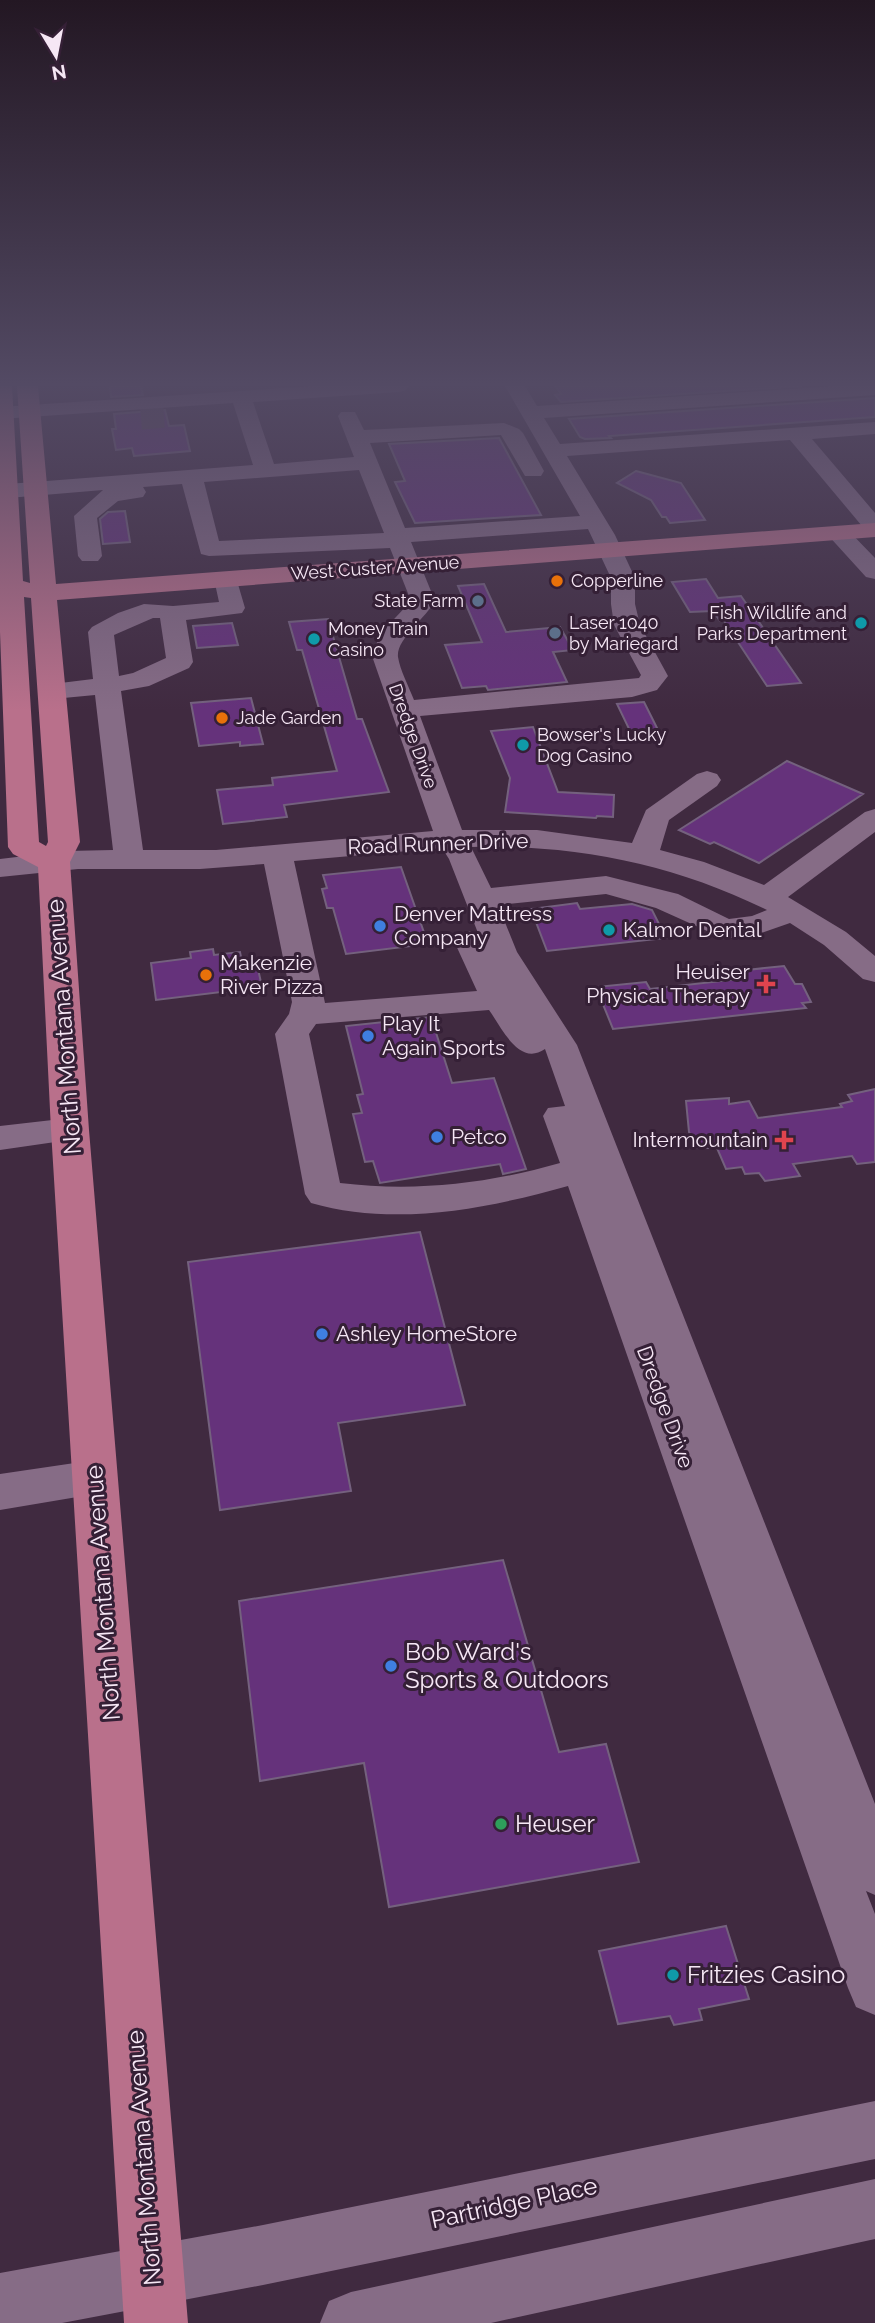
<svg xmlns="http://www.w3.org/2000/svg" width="875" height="2323" font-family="Raleway,sans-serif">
  <rect width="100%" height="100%" fill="#402a40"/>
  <path fill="#65327b" stroke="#74617e" stroke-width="2" d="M110,386H141L143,395L111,397Z
    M555,386H802L561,402L555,395L561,394Z
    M875,398V417L609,436L611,438L585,439L580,437L569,419Z
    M165,410L169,426L184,425L190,451L134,456L132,448L116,450L112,429H116L114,414Z
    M499,438L541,515L415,523L395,482L405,481L389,444Z
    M636,471L681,483L705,520L670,523L666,517H662L651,500L617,483Z
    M125,511L130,542L103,544L100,519L108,512Z
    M706,579L718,598L741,596L801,683L767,686L724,621H720L713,611L690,612L672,582Z
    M484,584L506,632L560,627L573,650L553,652L567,682L488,690L486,686L462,688L445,645L482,642L458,586Z
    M328,619L357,719H362L389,792L284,805L287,817L223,824L217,790L273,785L272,778L337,771L302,650H297L289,622Z
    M232,623L238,645L197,648L193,626Z
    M251,698L263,744L240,746V742L199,746L191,703Z
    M644,702L658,730L631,733L617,704Z
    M533,727L558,792L614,795L613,817L597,816L596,818L505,812L510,778L491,731Z
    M787,761L863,794L759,863L714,842L710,844L679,830Z
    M401,867L428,944L346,954L333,908H327L322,889L327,888L323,875Z
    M577,903L580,909L632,904L652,910L666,938L547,951L531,909Z
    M213,949L214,955L240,952L242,962L256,960L262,987L156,1000L151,963L191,958L190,952Z
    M784,966L795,984H802L811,1002L802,1003L806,1008L613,1029L596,987L646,982L650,989L740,979L737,971Z
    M431,1017L452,1083L494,1078L526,1169L503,1174L500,1164L380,1183L373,1161L365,1162L353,1114L362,1113L357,1095L363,1094L346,1026Z
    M875,1089V1162L857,1164L852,1156L793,1164L800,1176L765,1181L759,1173L745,1174L742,1167L726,1169L717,1148H696L689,1132L686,1101L729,1098V1104L749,1101L758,1118L842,1107L840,1104L852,1101L848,1095Z
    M420,1232L465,1405L338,1423L351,1491L220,1510L188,1262Z
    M503,1560L559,1752L606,1744L639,1862L389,1907L364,1763L260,1781L239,1601Z
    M726,1926L749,1999L699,2009L702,2020L674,2025L670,2016L618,2024L599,1951Z"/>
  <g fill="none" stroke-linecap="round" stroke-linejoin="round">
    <path stroke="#5b465b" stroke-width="23" stroke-dasharray="23 11" stroke-linecap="butt" d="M141,418L167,416"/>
    <path fill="#866c86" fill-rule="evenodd" d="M315,386H409L406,390L399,392L253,402L274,464L354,457L338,416L341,412H355L364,430L504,423L519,429L523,433L544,471L541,476H525L501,435L370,443L405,528L580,516L505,386H525L537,406L836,386H875V395L544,418L560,444L875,422V434L812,439L875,513V534L867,532L790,440L567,456L615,535L635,578V604L640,625L668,676L657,690L632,697L420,716L462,830H537L632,843L646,810L697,774L707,771L717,774L721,780L717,786L669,820L660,850L704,862L764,885L865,812L875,809V832L788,897L846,932L875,956V982L863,979L824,945L790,923L758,934L725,939L656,908L606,894L498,905L517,952L577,1045L875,1804V1895L866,1891L875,1914V2015L856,2007L848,1988L568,1186C486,1209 395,1227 311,1203L305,1194L275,1034L289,1014L292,1002L264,864L200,869H78L0,877V859L67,851L113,850L95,695L53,699L44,697L40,691L44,685L93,679L88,632L92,627L118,613L144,604L173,606L219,602L214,579L217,574L226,572L235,574L245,608L242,613L186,620L193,662L189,668L149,686L121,691L143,850H216L433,831L372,656L380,634L411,601L390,548L209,556L201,554L182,484L143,487L146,492L143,497L118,501L97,518L102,556L98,561H82L78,556L74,516L103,490L8,498L0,496V486L8,484L253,465L233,403L0,419V407ZM359,470L384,533L219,541L204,482ZM588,529L611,578V604L614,625L641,675L639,678L414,700C409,687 400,670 398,657C396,639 426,618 435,601L411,542ZM153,618H160L166,658L133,673L119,676L114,635ZM471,847C575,844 674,864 767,910L752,916L729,919L678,894L606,876L491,888ZM442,848L449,859L478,933L470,931L459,934L454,941L477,991L325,1003L294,861ZM489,1010C502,1028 519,1067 545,1049L565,1106L548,1108L543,1116L560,1163C487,1184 415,1192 340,1183L309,1034L316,1024Z
      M838,526L846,528L875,558V579L866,577L826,533L830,528Z
      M70,1118L83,1122L88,1130L83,1138L0,1150V1126Z
      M95,1460L110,1465L117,1477L110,1489L95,1494L0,1510V1474Z
      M875,2101V2159L263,2285L62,2323H0V2273L263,2225Z
      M875,2179V2239L491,2323H320L329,2301L351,2292Z"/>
    <path fill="#b9708b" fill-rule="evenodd" d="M0,386H12L23,581L30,583L17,386H38L56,584L875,523V537L57,600L80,842L70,862L89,1130L188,2323H124L51,1130L38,867L13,854L8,847L0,632ZM24,597L31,598L48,842L46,846L39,842Z"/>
  </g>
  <linearGradient id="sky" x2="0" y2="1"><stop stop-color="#231723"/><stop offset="0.54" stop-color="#534a64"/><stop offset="1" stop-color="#534a64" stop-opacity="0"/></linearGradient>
  <rect width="875" height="711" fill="url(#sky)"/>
  <g fill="#e8710a" stroke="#352036" stroke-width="2.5">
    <circle cx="557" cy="581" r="7"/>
    <circle cx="222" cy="718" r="7"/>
    <circle cx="206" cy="975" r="7"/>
  </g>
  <g fill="#5c6f8a" stroke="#352036" stroke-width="2.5">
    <circle cx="478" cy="601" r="7"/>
    <circle cx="555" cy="633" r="7"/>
  </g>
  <g fill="#0f9aa8" stroke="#352036" stroke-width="2.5">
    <circle cx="861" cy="623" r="7"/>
    <circle cx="314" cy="639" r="7"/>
    <circle cx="523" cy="745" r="7"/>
    <circle cx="609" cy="930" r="7"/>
    <circle cx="673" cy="1975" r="7"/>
  </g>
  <g fill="#3f7fe0" stroke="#352036" stroke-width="2.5">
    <circle cx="380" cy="926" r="7"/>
    <circle cx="368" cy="1036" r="7"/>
    <circle cx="437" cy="1137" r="7"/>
    <circle cx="322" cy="1334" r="7"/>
    <circle cx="391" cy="1666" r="7"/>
  </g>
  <g fill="#e0444e" stroke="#352036" stroke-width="2.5">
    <path d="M762.5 973.5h7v7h7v7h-7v7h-7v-7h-7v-7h7z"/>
    <path d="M780.5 1129.5h7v7h7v7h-7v7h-7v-7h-7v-7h7z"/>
  </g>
  <circle fill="#2e9e5b" stroke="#352036" stroke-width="2.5" cx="501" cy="1824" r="7"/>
  <g text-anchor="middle" stroke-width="6" stroke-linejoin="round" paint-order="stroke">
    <g font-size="18" fill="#f6e7f5" stroke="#352036">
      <text transform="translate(375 568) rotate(-4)" y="6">West Custer Avenue</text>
      <text transform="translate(413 736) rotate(70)" y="6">Dredge Drive</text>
    </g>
    <g font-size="18" fill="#f6e7f5" stroke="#352036" text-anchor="start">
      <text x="571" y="587">Copperline</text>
      <text x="464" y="607" text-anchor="end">State Farm</text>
      <text x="847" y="619" text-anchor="end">Fish Wildlife and<tspan x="847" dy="21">Parks Department</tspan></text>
      <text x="569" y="629">Laser 1040<tspan x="569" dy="21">by Mariegard</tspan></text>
      <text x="328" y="635">Money Train<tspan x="328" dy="21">Casino</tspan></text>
      <text x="236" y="724">Jade Garden</text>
      <text x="537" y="741">Bowser's Lucky<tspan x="537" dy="21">Dog Casino</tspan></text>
    </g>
    <g font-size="21" fill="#f6e7f5" stroke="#352036">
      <text transform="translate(438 844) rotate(-2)" y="7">Road Runner Drive</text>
      <text transform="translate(665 1407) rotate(70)" y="7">Dredge Drive</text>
    </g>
    <g font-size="21" fill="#f6e7f5" stroke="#352036" text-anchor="start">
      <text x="394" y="921">Denver Mattress<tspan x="394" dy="24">Company</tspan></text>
      <text x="623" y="937">Kalmor Dental</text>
      <text x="220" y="970">Makenzie<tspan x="220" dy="24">River Pizza</tspan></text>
      <text x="750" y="979" text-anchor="end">Heuiser<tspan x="750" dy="24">Physical Therapy</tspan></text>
      <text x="382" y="1031">Play It<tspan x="382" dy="24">Again Sports</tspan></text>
      <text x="451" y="1144">Petco</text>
      <text x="768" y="1147" text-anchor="end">Intermountain</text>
      <text x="336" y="1341">Ashley HomeStore</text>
    </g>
    <g font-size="24" fill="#f6e7f5" stroke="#352036">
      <text transform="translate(64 1027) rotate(-94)" y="8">North Montana Avenue</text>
      <text transform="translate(103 1593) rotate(-94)" y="8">North Montana Avenue</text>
      <text transform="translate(144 2158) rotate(-94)" y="8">North Montana Avenue</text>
      <text transform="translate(514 2203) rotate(-12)" y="8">Partridge Place</text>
    </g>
    <g font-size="24" fill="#f6e7f5" stroke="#352036" text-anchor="start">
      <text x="405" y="1660">Bob Ward's<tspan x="405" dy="28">Sports &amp; Outdoors</tspan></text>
      <text x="515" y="1832">Heuser</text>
      <text x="687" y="1983">Fritzies Casino</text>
    </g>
  </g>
  <g transform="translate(56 56) rotate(170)" stroke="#352036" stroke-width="5" paint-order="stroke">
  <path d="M0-5L12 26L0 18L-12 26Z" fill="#f6e7f5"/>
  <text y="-10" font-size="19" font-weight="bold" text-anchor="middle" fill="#f6e7f5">N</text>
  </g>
</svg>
